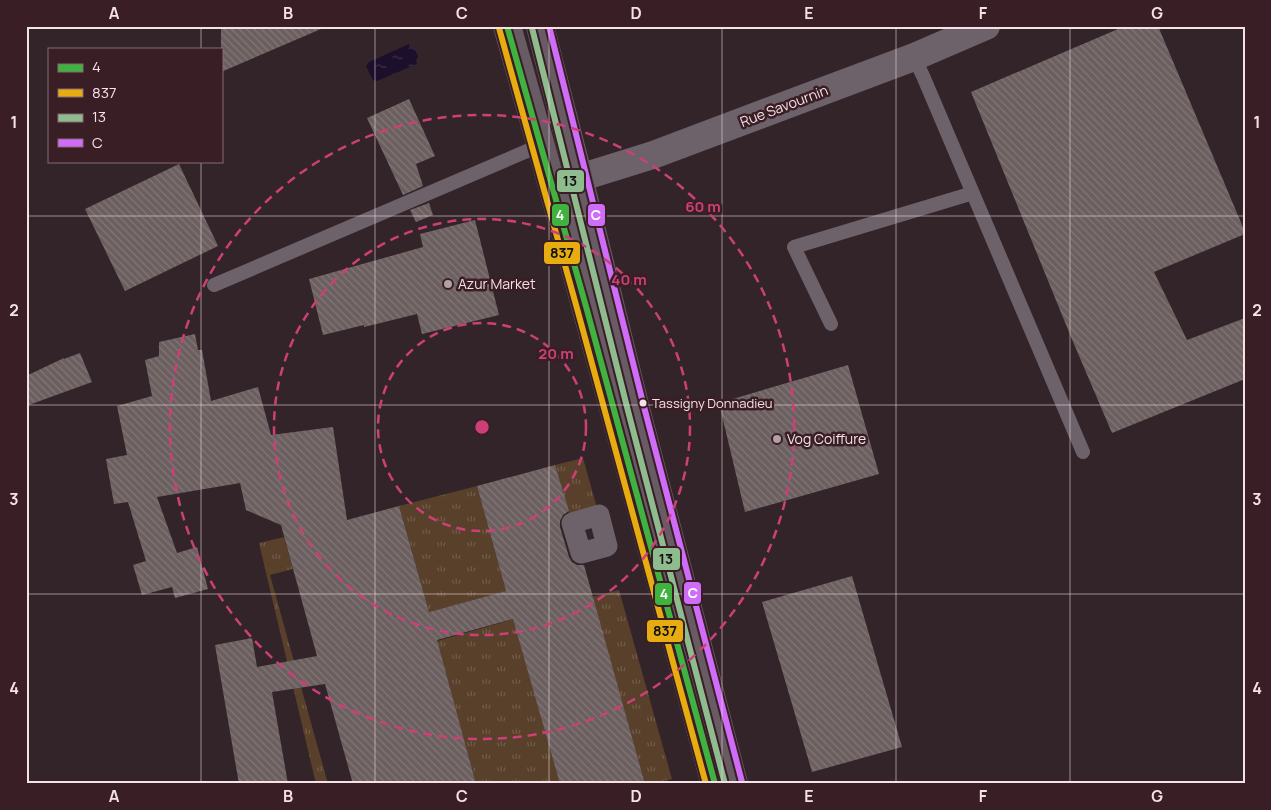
<svg xmlns="http://www.w3.org/2000/svg" width="1271" height="810" font-family="Manrope,sans-serif">
  <defs>
    <pattern id="grass-tufts" width="24" height="20" patternUnits="userSpaceOnUse" patternTransform="scale(1.25)"><rect width="24" height="20" fill="#59402b"/><path d="M3 7l-1-3M5 7V3M7 7l1-3M15 17l-1-3M17 17v-4M19 17l1-3" fill="none" stroke="#715b4a"/></pattern>
    <pattern id="water-ripples" width="26" height="14" patternUnits="userSpaceOnUse" patternTransform="scale(1.25)"><rect width="26" height="14" fill="#1b0f2b"/><path d="M2 4q2-2 4 0t4 0M15 11q2-2 4 0t4 0" fill="none" stroke="#3d324a"/></pattern>
    <pattern id="building-back-hatch" width="6" height="6" patternUnits="userSpaceOnUse" patternTransform="scale(1.25)"><rect width="6" height="6" fill="#6c5f60"/><path d="M-1 5l2 2M0 0l6 6M5-1l2 2" fill="none" stroke="#827677"/></pattern>
  </defs>
  <rect width="100%" height="100%" fill="#332429"/>
  <path fill="url(#grass-tufts)" d="M583,458L599,515L572,523L555,465Z
    M477,486L506,591L429,612L399,506Z
    M284,537L293,569L270,575L328,784H316L259,543Z
    M619,590L672,779L652,784H645L592,597Z
    M514,619L560,784H476L437,641Z"/>
  <path fill="url(#water-ripples)" d="M409,44L410,49H415L418,57L416,60L417,64L377,81L373,80L366,66L369,62Z"/>
  <path fill="url(#building-back-hatch)" d="M221,26H328L221,72Z
    M1125,26H1158L1245,232V234L1154,272L1187,340L1245,318V379L1112,433L1071,337L971,92Z
    M409,99L435,156L416,164L423,186L403,195L367,118Z
    M179,164L218,246L125,291L85,209Z
    M429,203L433,215L416,222L410,210Z
    M475,220L499,315L422,334L417,314L364,327V325L323,335L309,279L423,247L420,234Z
    M195,334L198,350H202L211,401L258,387L271,435L333,427L347,520L399,506L429,612L506,591L477,486L555,465L569,511L563,515L560,521V527L569,557L572,562L577,565H584L645,784H560L513,619L437,640L476,784H353L325,684L272,692L288,784H239L215,645L252,638L257,667L317,656L281,525L246,510L240,483L157,497L177,553L197,547L208,589L175,598L172,587L142,595L133,565L146,561L128,502L114,504L106,459L127,455L117,406L152,396L145,360L159,356V342Z
    M80,353L92,382L26,406V376L64,358V359Z
    M848,365L879,474L745,512L719,403Z
    M852,576L902,747L812,772L762,602Z"/>
  <g fill="none" stroke-linecap="round" stroke-linejoin="round">
    <path stroke="#6d626a" stroke-width="14" d="M914,57L923,76L1083,452
      M214,285L541,145L543,147
      M831,324L794,247L973,193"/>
    <path stroke="#6d626a" stroke-width="21" d="M599,515L607,546L581,553L572,523Z"/>
    <path stroke="#6d626a" stroke-width="28" d="M579,178L653,155L914,57L986,26"/>
    <path stroke="#685b64" stroke-width="28" d="M507,26C579,278 647,531 715,784
      M540,26L579,178L635,405L734,784"/>
    <defs>
      <path id="bus-1" d="M507,26L587,310L715,784"/>
      <path id="bus-2" d="M499,28L578,312L706,784"/>
      <path id="bus-3" d="M532,28L627,407L725,784"/>
      <path id="bus-4" d="M549,26L643,403L742,782"/>
    </defs>
    <use href="#bus-1" stroke="#391e26" stroke-width="10"/>
    <use href="#bus-2" stroke="#391e26" stroke-width="10"/>
    <use href="#bus-3" stroke="#391e26" stroke-width="10"/>
    <use href="#bus-4" stroke="#391e26" stroke-width="10"/>
    <use href="#bus-1" stroke="#40b240" stroke-width="6"/>
    <use href="#bus-2" stroke="#e6ac10" stroke-width="6"/>
    <use href="#bus-3" stroke="#8fbc8f" stroke-width="6"/>
    <use href="#bus-4" stroke="#cf6df8" stroke-width="6"/>
  </g>
  <path fill="none" stroke="#f5e2e6" stroke-width="1" stroke-opacity="0.55" d="M201,26V49M375,26V784M549,26V784M722,26V784M896,26V784M1070,26V784M201,161V784M26,216H1245M26,405H1245M26,594H1245"/>
  <g fill="none" stroke="#cc4077" stroke-width="2.5" stroke-dasharray="9 6">
    <circle cx="482" cy="427" r="104"/>
    <circle cx="482" cy="427" r="208"/>
    <circle cx="482" cy="427" r="312"/>
  </g>
  <g fill="#b1a0a4" stroke="#391e26" stroke-width="2">
    <circle cx="448" cy="284" r="5"/>
    <circle cx="777" cy="439" r="5"/>
  </g>
  <circle fill="#f5e2e6" stroke="#391e26" stroke-width="2" cx="643" cy="403" r="4.5"/>
  <g text-anchor="middle" stroke-width="5" stroke-linejoin="round" paint-order="stroke">
    <g font-size="13" fill="#f5e2e6" stroke="#391e26" text-anchor="start">
      <text x="652" y="408">Tassigny Donnadieu</text>
    </g>
    <g font-size="14" fill="#f5e2e6" stroke="#391e26">
      <text transform="translate(784 106) rotate(-21)" y="5">Rue Savournin</text>
    </g>
    <g font-size="14" fill="#f5e2e6" stroke="#391e26" text-anchor="start">
      <text x="458" y="289">Azur Market</text>
      <text x="787" y="444">Vog Coiffure</text>
    </g>
  </g>
  <circle cx="482" cy="427" r="8" fill="#cc4077" stroke="#391e26" stroke-width="2.5"/>
  <g font-size="15" text-anchor="middle" font-weight="bold" fill="#cc4077" stroke="#391e26" stroke-width="5" stroke-linejoin="round" paint-order="stroke">
    <text x="703" y="212">60 m</text>
    <text x="629" y="285">40 m</text>
    <text x="556" y="359">20 m</text>
  </g>
  <g stroke="#391e26" stroke-width="2">
    <rect x="556" y="169" width="29" height="24" rx="5" fill="#8fbc8f"/>
    <rect x="551" y="203" width="19" height="24" rx="5" fill="#40b240"/>
    <rect x="587" y="203" width="19" height="24" rx="5" fill="#cf6df8"/>
    <rect x="543" y="241" width="38" height="24" rx="5" fill="#e6ac10"/>
    <rect x="652" y="547" width="29" height="24" rx="5" fill="#8fbc8f"/>
    <rect x="683" y="581" width="19" height="24" rx="5" fill="#cf6df8"/>
    <rect x="654" y="582" width="19" height="24" rx="5" fill="#40b240"/>
    <rect x="646" y="619" width="38" height="24" rx="5" fill="#e6ac10"/>
  </g>
  <g font-size="14" text-anchor="middle" font-weight="bold" fill="#fff">
    <text x="560" y="220">4</text>
    <text x="596" y="220">C</text>
    <text x="693" y="598">C</text>
    <text x="664" y="599">4</text>
  </g>
  <g font-size="14" text-anchor="middle" font-weight="bold" fill="#111">
    <text x="570" y="186">13</text>
    <text x="562" y="258">837</text>
    <text x="666" y="564">13</text>
    <text x="665" y="636">837</text>
  </g>
  <rect width="1271" height="810" fill="none" stroke="#391e26" stroke-width="55"/>
  <rect x="48" y="48" width="175" height="115" fill="#391e26" stroke="#846c73"/>
  <rect x="58" y="64" width="25" height="8" fill="#40b240" stroke="#846c73"/>
  <text x="92" y="72" font-size="15" fill="#f5e2e6">4</text>
  <rect x="58" y="89" width="25" height="8" fill="#e6ac10" stroke="#846c73"/>
  <text x="92" y="98" font-size="15" fill="#f5e2e6">837</text>
  <rect x="58" y="114" width="25" height="8" fill="#8fbc8f" stroke="#846c73"/>
  <text x="92" y="122" font-size="15" fill="#f5e2e6">13</text>
  <rect x="58" y="139" width="25" height="8" fill="#cf6df8" stroke="#846c73"/>
  <text x="92" y="148" font-size="15" fill="#f5e2e6">C</text>
  <rect x="28" y="28" width="1216" height="754" fill="none" stroke="#f5e2e6" stroke-width="2"/>
  <g font-size="16" text-anchor="middle" font-weight="bold" fill="#f5e2e6">
    <text x="114" y="19">A</text>
    <text x="288" y="19">B</text>
    <text x="462" y="19">C</text>
    <text x="636" y="19">D</text>
    <text x="809" y="19">E</text>
    <text x="983" y="19">F</text>
    <text x="1157" y="19">G</text>
    <text x="14" y="128">1</text>
    <text x="1257" y="128">1</text>
    <text x="14" y="316">2</text>
    <text x="1257" y="316">2</text>
    <text x="14" y="505">3</text>
    <text x="1257" y="505">3</text>
    <text x="14" y="694">4</text>
    <text x="1257" y="694">4</text>
    <text x="114" y="802">A</text>
    <text x="288" y="802">B</text>
    <text x="462" y="802">C</text>
    <text x="636" y="802">D</text>
    <text x="809" y="802">E</text>
    <text x="983" y="802">F</text>
    <text x="1157" y="802">G</text>
  </g>
</svg>
